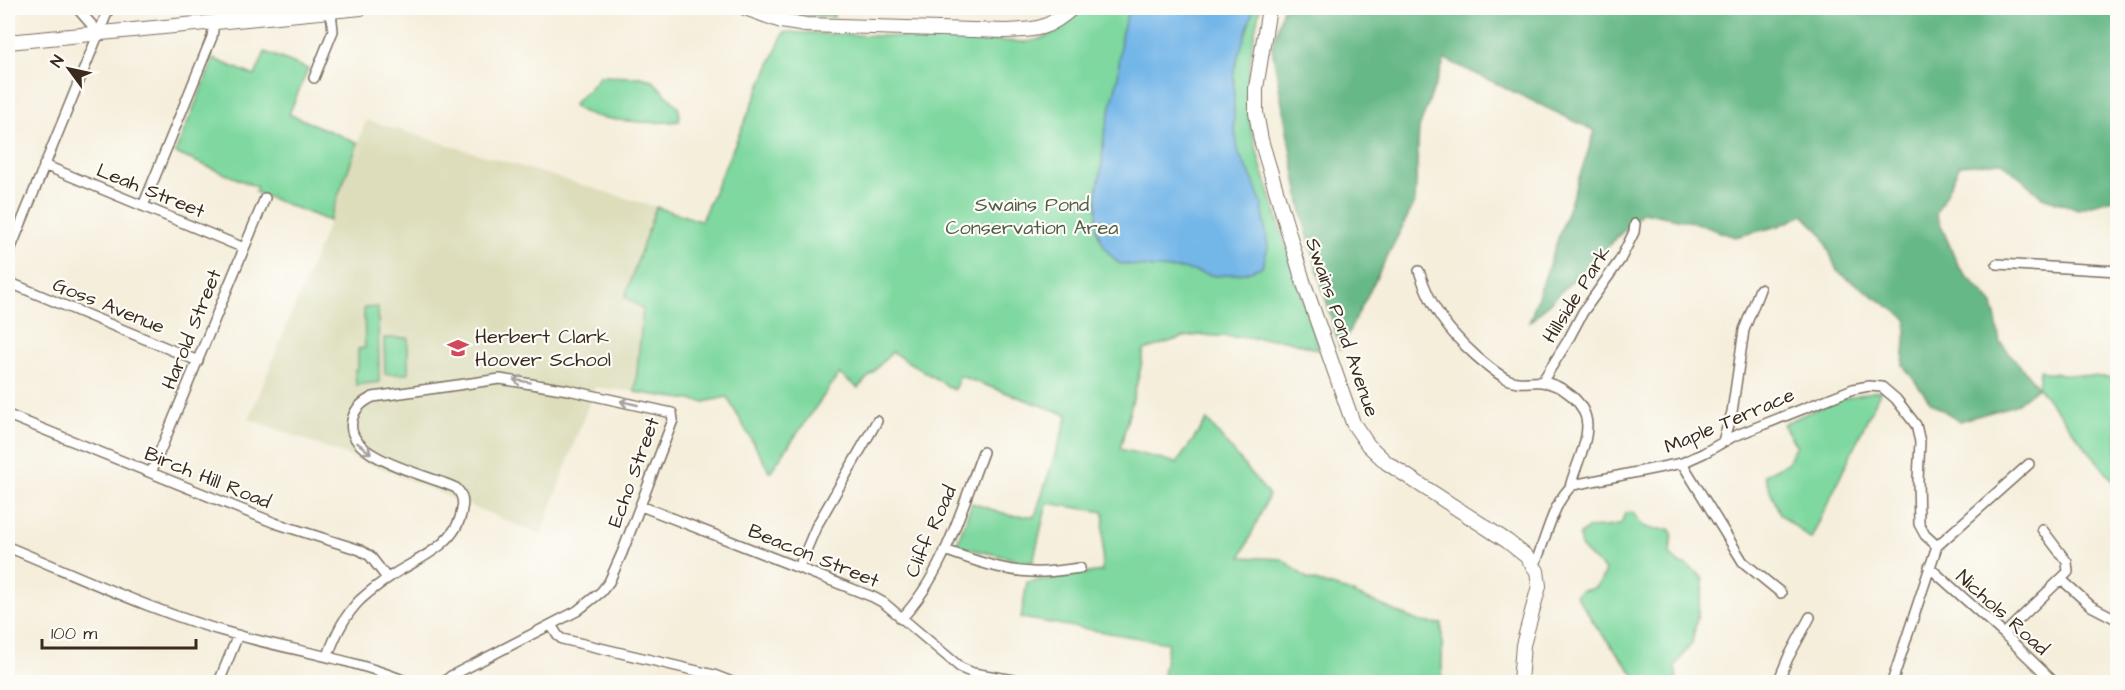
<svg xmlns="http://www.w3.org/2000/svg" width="2125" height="690" font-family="'Architects Daughter',sans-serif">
  <rect width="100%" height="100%" fill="#fdfcf7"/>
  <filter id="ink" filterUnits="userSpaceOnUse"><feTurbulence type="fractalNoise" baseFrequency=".0167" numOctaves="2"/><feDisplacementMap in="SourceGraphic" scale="12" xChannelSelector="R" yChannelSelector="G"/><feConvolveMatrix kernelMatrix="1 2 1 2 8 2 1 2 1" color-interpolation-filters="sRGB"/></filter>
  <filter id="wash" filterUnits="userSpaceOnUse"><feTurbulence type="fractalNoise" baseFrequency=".008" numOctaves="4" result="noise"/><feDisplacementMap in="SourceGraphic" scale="24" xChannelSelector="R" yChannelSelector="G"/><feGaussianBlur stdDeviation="1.35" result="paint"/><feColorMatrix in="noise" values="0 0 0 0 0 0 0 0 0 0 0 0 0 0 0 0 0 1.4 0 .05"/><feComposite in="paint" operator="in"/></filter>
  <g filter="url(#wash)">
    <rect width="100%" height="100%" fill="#f5eedb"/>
    <path fill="#ddb" d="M366,120L656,207L626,296L643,309L635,392L595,387L541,534L455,500L386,470L249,419L340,195Z"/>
    <path fill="#7ed89f" stroke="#5c815e" stroke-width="1.5" d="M787,8H835L834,17L785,13Z
      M1083,8H1260L1252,45L1247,92L1250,124L1261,166L1319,350L1286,340L1201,335L1184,337L1144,350L1140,371L1120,449L1177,463L1207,420L1269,495L1241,557L1282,559L1308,579L1348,591L1420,622L1442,624V682H1330L1321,677L1316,682H1162L1168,643L1021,618L1027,582L1102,571L1104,512L1047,503L1033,562H1028L956,546L972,503L1012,516H1035L1068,415L960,376L954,390L892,352L858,388L839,374L770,472L727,397L704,402L635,392L643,309L625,297L656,207L701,221L784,32L1026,42C1051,39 1066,25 1083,8Z
      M265,52L308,69L289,114L358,143L329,221L255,192L257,187L175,153L214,59L255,76Z
      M599,76L640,77L652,80L678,107L680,115L679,121C657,124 587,122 573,105C581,94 593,88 599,76Z
      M378,307L379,382L356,385L355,369L358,368V349L365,348L364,308Z
      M384,338H408V374H385Z
      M2040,370L2049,373L2117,378V486L2038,387Z
      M1881,390L1811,539L1780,514L1764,475L1787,463L1792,452L1797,447L1783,424L1836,400Z
      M1632,512L1643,526L1652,529H1669L1672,533L1670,554L1679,564L1686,565L1698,573L1703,579V587L1692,643L1675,666L1677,682H1640L1598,629L1576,595L1582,590C1596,591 1602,582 1605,570C1594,558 1577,553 1580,534C1591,523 1608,530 1621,524L1625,513Z"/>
    <path fill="#66b886" stroke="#507152" stroke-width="1.5" d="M1283,8H2117V198L2078,209L2042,197L2002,162L1960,165L1936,214L1959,267L1993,304L2000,342L2038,387L2015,405L1960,421L1931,403L1903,365L1907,319L1837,271L1822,234L1803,215L1779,226L1735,237L1692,222L1643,212L1529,323L1595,131L1445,59L1419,128L1415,202L1340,349L1303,219L1272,48Z"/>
    <path fill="#73b6e8" stroke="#577083" stroke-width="1.5" d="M1129,8H1254L1234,69V125L1239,154L1253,180L1262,205L1268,248L1262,267L1244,273L1216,276L1183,269L1153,268L1118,263L1106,250L1097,231V191L1101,172L1104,135L1118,78L1121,36Z"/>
  </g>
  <g filter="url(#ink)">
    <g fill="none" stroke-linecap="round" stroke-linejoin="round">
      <defs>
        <path id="street" d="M77,8L98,32
          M314,78L333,31L331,11
          M44,165L244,248
          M143,206L212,37L214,23
          M8,255L109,8
          M1997,264L2118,271
          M1419,271C1431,308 1447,330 1476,356C1485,364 1495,372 1505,378C1518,385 1528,381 1541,382C1562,384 1586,402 1587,425C1587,446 1575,467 1570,487
          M8,282L198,361
          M1542,382L1567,342L1583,312L1620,260L1634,232L1635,224
          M8,415L275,523L360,550L370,556L387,578
          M1723,441L1732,412L1744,330L1760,289
          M1682,463L1743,562L1781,593
          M151,473L265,198
          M641,506L873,597L884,603L961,668L973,673L1026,682
          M8,547C83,578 158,614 237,635C294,651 353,659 408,682
          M945,550C972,560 1003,571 1032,572C1048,573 1064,570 1080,568
          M1534,566C1545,543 1553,500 1573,485L1682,463L1704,453L1732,437L1853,389L1869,386L1882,387L1896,399L1916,425L1920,442L1918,479L1919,524L1925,535L1937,546
          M799,567L816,527L877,421
          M1929,567L2004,634L2054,682
          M2062,580L2091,606L2118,620
          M901,619C944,574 961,509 983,452
          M551,625L558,636L562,639L714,675L732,682
          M2004,634L2068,572L2067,562L2042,529
          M328,656C335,635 344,616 360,600C371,590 382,582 394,574C419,558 458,544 462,509C464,501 462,494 456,488C430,475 344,459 352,421C354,409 362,402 373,397L500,379L568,390L672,413L673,420L622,553L609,582L601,592L577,611L451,676L444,682
          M219,682L238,635
          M1778,682L1788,658L1810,617
          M1892,682L1937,546L2029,464"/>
        <path id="secondary" d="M745,8L781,21L806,25L1006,31C1036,30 1049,29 1072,8
          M1269,8L1256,88V113L1261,140L1303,281L1353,423L1368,445L1387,463L1507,541L1526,556L1537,571L1539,586L1523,645L1520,682
          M8,42L361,8"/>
      </defs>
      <use href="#street" stroke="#7c6f60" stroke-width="12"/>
      <use href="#secondary" stroke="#7c6f60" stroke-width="16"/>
      <use href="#street" stroke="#fff" stroke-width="9"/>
      <use href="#secondary" stroke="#fff" stroke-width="14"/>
    </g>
    <defs><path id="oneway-shaft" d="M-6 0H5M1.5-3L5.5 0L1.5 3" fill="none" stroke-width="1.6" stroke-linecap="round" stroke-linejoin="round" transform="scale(1.5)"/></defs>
    <g stroke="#a79f9a">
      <use href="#oneway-shaft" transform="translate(522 381) rotate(-170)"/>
      <use href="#oneway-shaft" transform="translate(629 403) rotate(-167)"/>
      <use href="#oneway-shaft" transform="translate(364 448) rotate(38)"/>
    </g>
  </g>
  <defs>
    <symbol id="school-bare" viewBox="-9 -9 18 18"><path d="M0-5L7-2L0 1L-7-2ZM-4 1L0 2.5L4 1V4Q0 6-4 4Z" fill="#d1495b" stroke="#fdfcf7" stroke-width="2.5" paint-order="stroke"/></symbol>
  </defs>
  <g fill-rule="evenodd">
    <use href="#school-bare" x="443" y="333" width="30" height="30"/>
  </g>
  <g text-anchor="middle" stroke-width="4.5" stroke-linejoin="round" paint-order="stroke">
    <g font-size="20" fill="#3b2a1e" stroke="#fdfcf7">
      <text transform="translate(151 190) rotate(22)" y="7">Leah Street</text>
      <text transform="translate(1576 294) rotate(-58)" y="7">Hillside Park</text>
      <text transform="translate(109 305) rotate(22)" y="7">Goss Avenue</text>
      <text transform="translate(1343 327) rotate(71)" y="7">Swains Pond Avenue</text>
      <text transform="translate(191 329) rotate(-68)" y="7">Harold Street</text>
      <text transform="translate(1729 420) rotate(-23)" y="7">Maple Terrace</text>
      <text transform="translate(633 472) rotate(-70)" y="7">Echo Street</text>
      <text transform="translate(208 477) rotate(22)" y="7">Birch Hill Road</text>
      <text transform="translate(930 531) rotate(-66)" y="7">Cliff Road</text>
      <text transform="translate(814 555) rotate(22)" y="7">Beacon Street</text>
      <text transform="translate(2003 612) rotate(42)" y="7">Nichols Road</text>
    </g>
    <g font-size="20" fill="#4f5e45" stroke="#fdfcf7">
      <text x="1032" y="211">Swains Pond<tspan x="1032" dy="23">Conservation Area</tspan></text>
    </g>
    <g font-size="20" fill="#3b2a1e" stroke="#fdfcf7" text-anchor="start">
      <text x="475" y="343">Herbert Clark<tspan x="475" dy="23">Hoover School</tspan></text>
    </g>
  </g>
  <rect width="2125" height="690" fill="none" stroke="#fdfcf7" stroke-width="30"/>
  <g transform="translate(69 69) rotate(303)" stroke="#fdfcf7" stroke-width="4.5" paint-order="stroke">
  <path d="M0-4.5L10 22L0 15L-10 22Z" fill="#3b2a1e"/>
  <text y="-9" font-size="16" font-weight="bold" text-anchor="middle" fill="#3b2a1e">N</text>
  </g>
  <path d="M42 639v9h154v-9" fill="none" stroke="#3b2a1e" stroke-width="3"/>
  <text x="51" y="639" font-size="18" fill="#3b2a1e" stroke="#fdfcf7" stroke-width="4.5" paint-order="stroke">100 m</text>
</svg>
